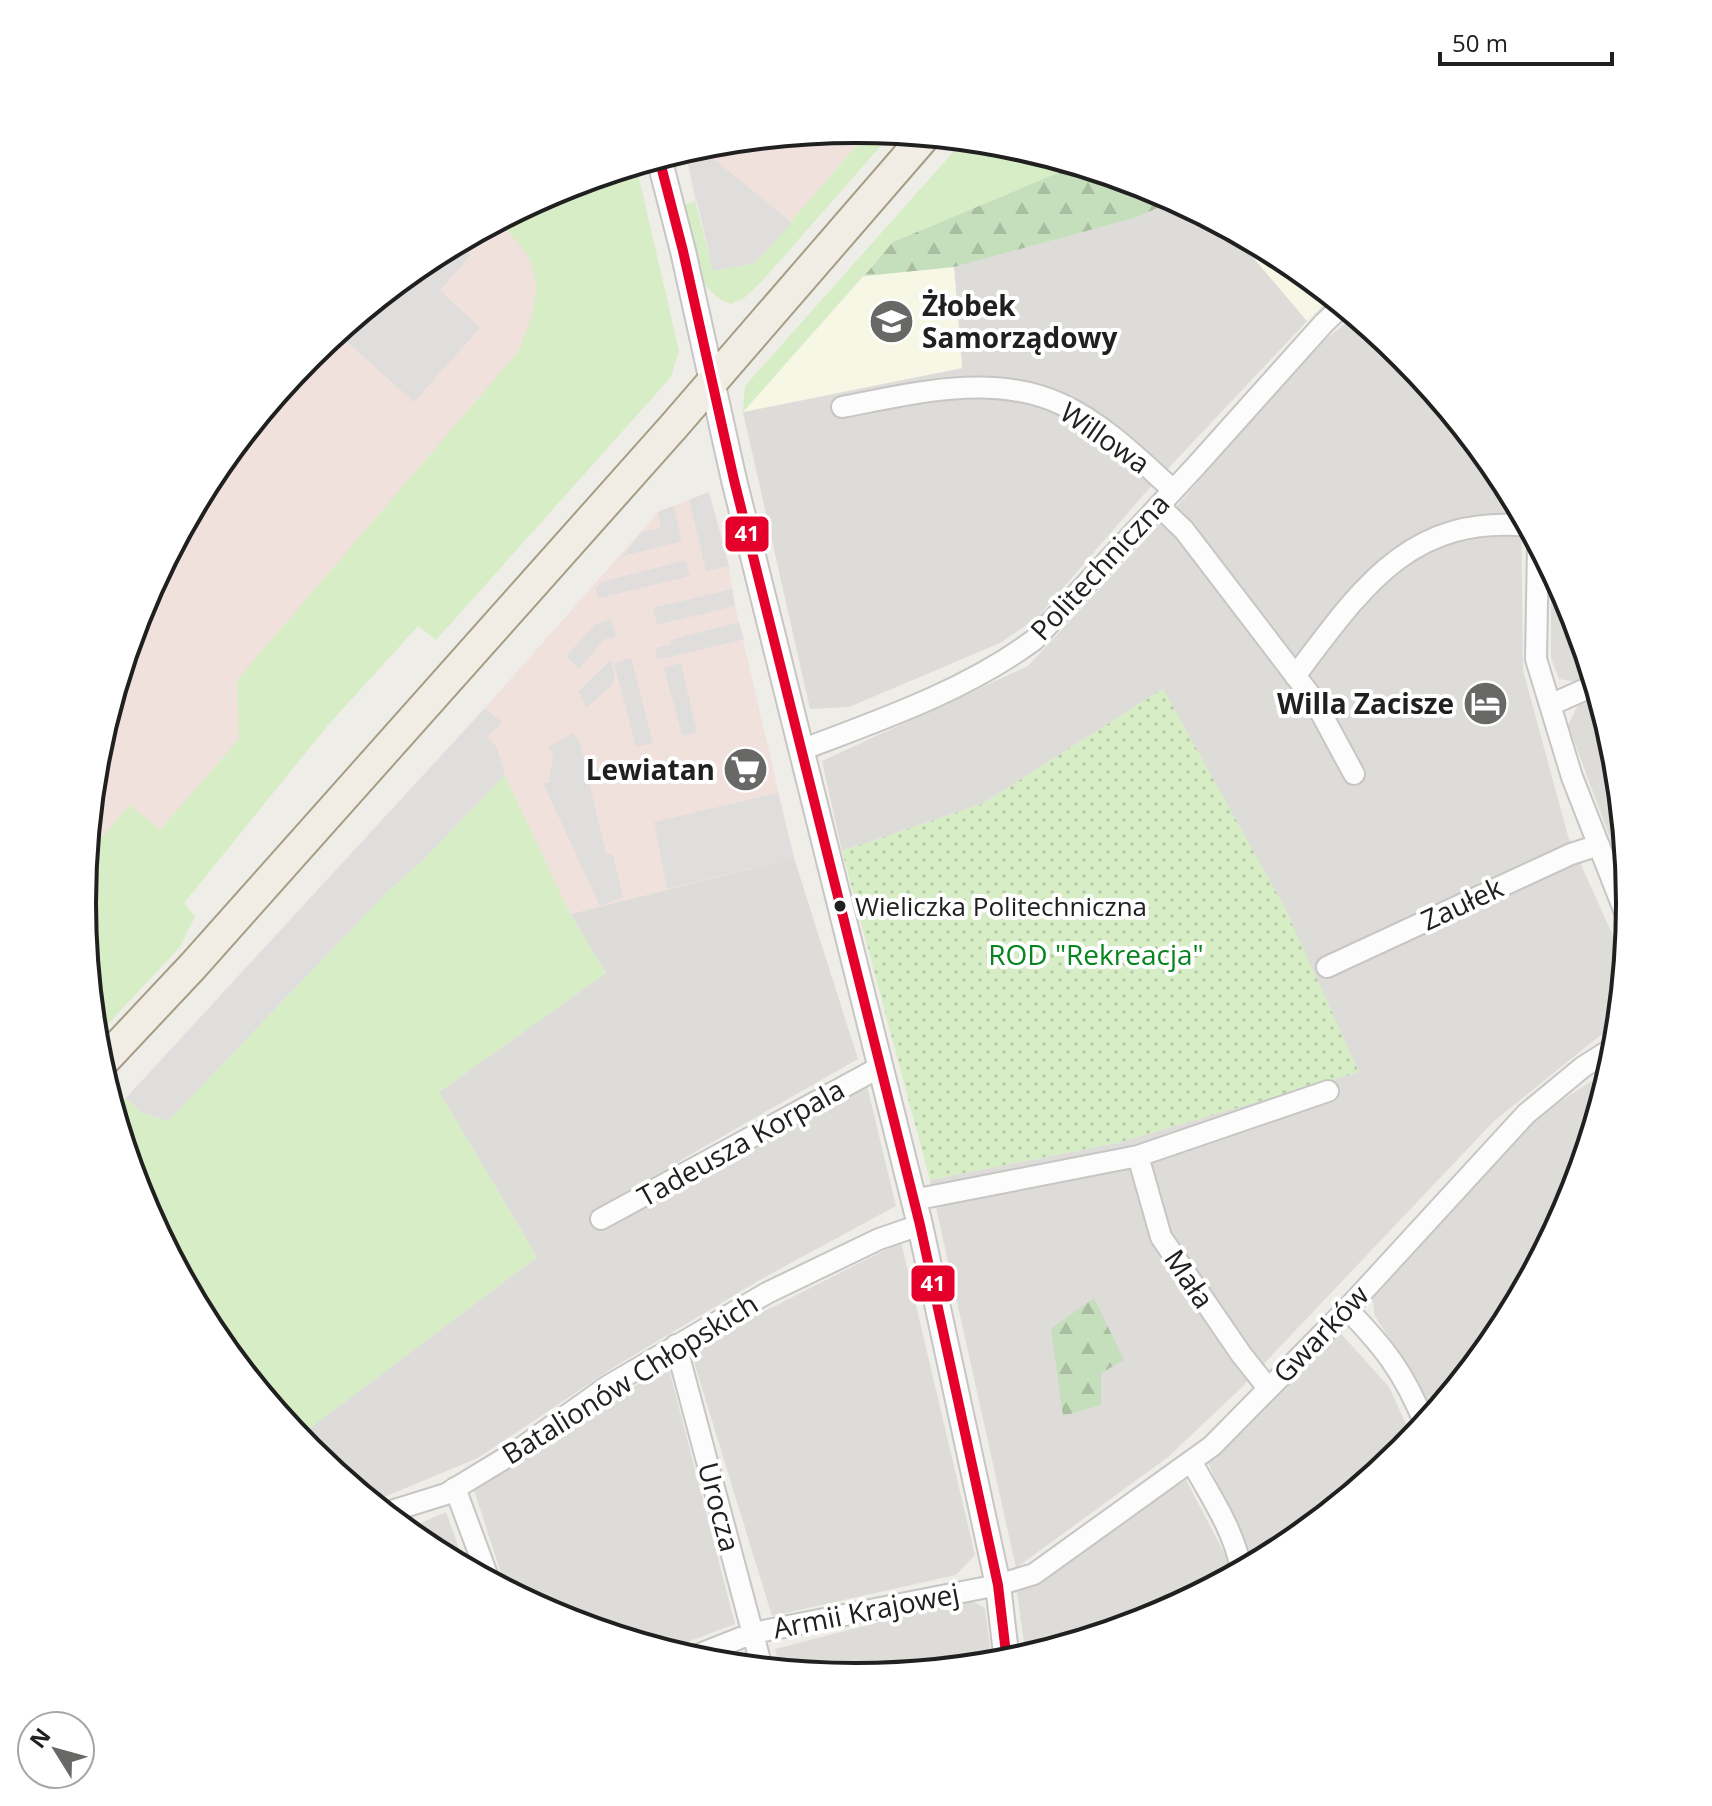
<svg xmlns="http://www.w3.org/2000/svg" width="1712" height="1806" font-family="'Open Sans',sans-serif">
  <defs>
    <pattern id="forest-firs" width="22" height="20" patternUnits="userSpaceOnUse" patternTransform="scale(2)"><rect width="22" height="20" fill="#c5debc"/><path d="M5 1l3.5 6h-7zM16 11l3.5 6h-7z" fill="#a9bea1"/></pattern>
    <pattern id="garden-dots" width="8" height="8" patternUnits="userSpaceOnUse" patternTransform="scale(2)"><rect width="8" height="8" fill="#d7edc5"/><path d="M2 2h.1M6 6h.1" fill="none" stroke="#b8cba9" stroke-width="1.8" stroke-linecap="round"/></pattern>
  </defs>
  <rect width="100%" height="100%" fill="#eeede8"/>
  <path fill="#dddcd9" d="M1174,200L1229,229L1307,321L1145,493L1037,618L1000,643L849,707L810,709L743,412L962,368L954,267L1138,217Z
    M1355,316L1404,356L1500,473L1521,513L1523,670L1568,836L1624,960L1618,1026L1598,1037L1493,1122L1240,1389L1168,1457L1016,1568L930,1180L1121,1142L1359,1071L1163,689L982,804L842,851L822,761L1028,666L1184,498L1314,348Z
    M1551,569L1571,607L1592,676L1577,682L1559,679L1551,658Z
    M1598,697L1615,752L1628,886L1568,725L1578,705Z
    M794,858L858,1059L688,1156L594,1216L601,1228L867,1086L896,1206L765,1277L614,1367L478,1458L372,1502L308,1450L298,1437L537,1257L439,1092L606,973L570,914Z
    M1611,1069L1571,1200L1499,1333L1431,1416L1420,1388L1375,1316L1372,1299L1487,1168L1546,1110Z
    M901,1242L975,1555L956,1575L772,1616L690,1349Z
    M1336,1328L1389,1387L1413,1439L1403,1451L1286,1547L1248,1567L1245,1544L1208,1463Z
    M668,1365L735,1624L666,1650L559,1618L506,1589L474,1490Z
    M1186,1480L1230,1564L1232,1576L1152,1618L1060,1646L1025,1649L1017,1592Z
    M446,1512L466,1568L426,1546L405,1530Z
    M969,1599L985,1608L992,1664L856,1677L780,1670L775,1649Z"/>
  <path fill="#f0e1dd" d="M856,129L870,130L755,263L695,201L685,150L705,144Z
    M524,207L550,330L287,717L82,903L97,752L141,606L213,473L309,355L426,259Z
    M709,492L729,566L735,606L794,858L570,914L505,775L497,747L486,738L502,722L485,708L658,512Z"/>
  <path fill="#f6f7e4" d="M1229,229L1286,260L1331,296L1307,321Z
    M954,267L962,368L743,412L864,276Z"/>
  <path fill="#d7edc5" d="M870,130L892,133L763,280L744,298L731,304L718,298L705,285L681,206L695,201L713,271L755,263Z
    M964,140L1007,144L1077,165L893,242L743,412L745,386Z
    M636,165L679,351L671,377L436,640L418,626L329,724L184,903L195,917L179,948L95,1038L82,903L87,855L130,805L160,830L239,739L237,680L518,352C542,296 548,265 498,223L560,188Z
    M505,775L570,914L606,973L439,1092L537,1257L298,1437L212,1333L141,1199L114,1109L126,1098L141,1112L168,1121L387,892L422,861Z"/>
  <path fill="url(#forest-firs)" d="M1077,165L1153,188L1174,200L1138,217L954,267L864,276L893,242Z
    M1094,1298L1124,1360L1101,1373V1405L1063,1416L1051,1329Z"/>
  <path fill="url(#garden-dots)" d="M1163,689L1284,906L1359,1072L1121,1142L930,1180L842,851L982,804Z"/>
  <path fill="#dfdedc" d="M698,146L792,223L755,263L713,271L685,150Z
    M457,243L471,255L440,290L480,328L414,402L337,333L426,259Z
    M709,492L729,566L706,571L689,500Z
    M673,506L682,541L623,556L642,532L661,528L658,512Z
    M686,560L690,576L599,598L596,589L602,582Z
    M732,589L735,606L657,625L653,608Z
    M611,619L616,637L605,639L579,669L566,656L596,624Z
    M739,622L744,639L657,660L655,648L671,644V640Z
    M631,658L653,743L636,747L614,663Z
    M611,660L615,678L612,685L586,708L579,691Z
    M681,663L697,732L682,736L664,668Z
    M485,708L502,722L487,738L497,747L505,775L422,861L387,892L168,1121L141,1112L126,1098Z
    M572,733L580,742L606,854H613L623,897L600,906L543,783H549L553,756L549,747Z
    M778,793L794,858L667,889L654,822Z"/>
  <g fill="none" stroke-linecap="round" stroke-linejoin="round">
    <defs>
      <path id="minor" d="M842,407C912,394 992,372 1061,404C1103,423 1139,459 1173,490
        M1159,506L1184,530L1314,700L1354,774
        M1538,546L1536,659L1572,777L1628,920
        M1295,676C1359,592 1408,514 1528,526
        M1550,705L1595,685
        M801,750C880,720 965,691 1034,640L1195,467L1324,323L1342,306
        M1327,967L1571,854L1599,845
        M1138,1156L1161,1237L1241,1354L1268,1388
        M913,1200L1138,1156L1328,1091
        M601,1219L880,1067
        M1347,1309C1385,1348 1404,1373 1425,1424
        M676,1345L762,1668
        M1191,1461C1210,1495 1235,1532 1241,1570
        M455,1488L489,1580
        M385,1513L446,1494L520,1449L608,1386L767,1293L879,1239L920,1225
        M690,1658L753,1633L998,1585L1034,1574L1212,1446L1347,1309L1526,1114L1583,1067L1616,1046"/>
      <path id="tertiary" d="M659,158L683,251L734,480L920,1225L998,1585L1007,1662"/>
      <path id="primary" d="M100,1065L193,966L674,426L925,136"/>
    </defs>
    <use href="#minor" stroke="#c7c6c4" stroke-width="24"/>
    <use href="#tertiary" stroke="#c7c6c4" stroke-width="28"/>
    <use href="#primary" stroke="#a59d84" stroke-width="34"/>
    <use href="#minor" stroke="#fcfcfc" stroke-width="20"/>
    <use href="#tertiary" stroke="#fcfcfc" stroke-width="24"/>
    <use href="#primary" stroke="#f1ede5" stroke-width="30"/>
    <defs>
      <path id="bus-1" d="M659,158L683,251L734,480L920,1225L998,1585L1007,1662"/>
    </defs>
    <use href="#bus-1" stroke="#fff" stroke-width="16"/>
    <use href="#bus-1" stroke="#e4002b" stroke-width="10"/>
  </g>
  <defs>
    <symbol id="school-disc" viewBox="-11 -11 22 22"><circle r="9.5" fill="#686866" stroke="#fff"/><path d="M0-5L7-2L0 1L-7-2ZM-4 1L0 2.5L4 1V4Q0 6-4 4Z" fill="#fff"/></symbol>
    <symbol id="hotel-disc" viewBox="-11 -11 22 22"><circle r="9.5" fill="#686866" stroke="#fff"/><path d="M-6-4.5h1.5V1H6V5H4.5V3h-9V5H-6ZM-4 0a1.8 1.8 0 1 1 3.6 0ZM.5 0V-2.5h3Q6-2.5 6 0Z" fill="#fff"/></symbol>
    <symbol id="supermarket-disc" viewBox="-11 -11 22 22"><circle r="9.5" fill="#686866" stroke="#fff"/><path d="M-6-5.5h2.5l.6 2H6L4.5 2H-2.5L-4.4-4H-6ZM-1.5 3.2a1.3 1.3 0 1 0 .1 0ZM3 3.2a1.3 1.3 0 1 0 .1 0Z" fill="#fff"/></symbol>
  </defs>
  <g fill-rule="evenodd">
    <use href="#school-disc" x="866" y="296" width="51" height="51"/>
    <use href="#hotel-disc" x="1460" y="678" width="51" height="51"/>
    <use href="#supermarket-disc" x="720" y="744" width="51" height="51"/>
  </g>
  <circle fill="#202020" stroke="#fff" stroke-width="3" cx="840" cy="906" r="7"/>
  <g text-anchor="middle" stroke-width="8" stroke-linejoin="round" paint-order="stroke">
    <g font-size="26" fill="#202020" stroke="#fff" text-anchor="start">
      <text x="855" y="916">Wieliczka Politechniczna</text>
    </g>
    <g font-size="28" font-weight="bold" fill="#202020" stroke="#fff" text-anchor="end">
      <text x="922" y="316" text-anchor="start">Żłobek<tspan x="922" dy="32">Samorządowy</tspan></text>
      <text x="1454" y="714">Willa Zacisze</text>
      <text x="715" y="780">Lewiatan</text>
    </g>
    <g font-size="28" fill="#202020" stroke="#fff">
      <text transform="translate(1105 438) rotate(35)" y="10">Willowa</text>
      <text transform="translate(1100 567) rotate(-47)" y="10">Politechniczna</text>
      <text transform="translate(1462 904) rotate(-25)" y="10">Zaułek</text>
      <text transform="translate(741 1143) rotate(-29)" y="10">Tadeusza Korpala</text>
      <text transform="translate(1189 1279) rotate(56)" y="10">Mała</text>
      <text transform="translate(1321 1334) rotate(-46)" y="10">Gwarków</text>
      <text transform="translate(630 1379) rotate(-32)" y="10">Batalionów Chłopskich</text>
      <text transform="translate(719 1507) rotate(75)" y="10">Urocza</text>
      <text transform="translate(866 1611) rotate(-11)" y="10">Armii Krajowej</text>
    </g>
    <g font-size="28" fill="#07841e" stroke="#fff">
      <text x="1096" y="965">ROD "Rekreacja"</text>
    </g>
  </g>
  <path d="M0 0H1712V1806H0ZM96 903a760 760 0 1 1 1520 0a760 760 0 1 1-1520 0Z" fill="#fff" fill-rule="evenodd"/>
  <path fill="none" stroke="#202020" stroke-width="4" d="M96 903a760 760 0 1 1 1520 0a760 760 0 1 1-1520 0Z"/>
  <g stroke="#fff" stroke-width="3">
    <rect x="724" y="515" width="46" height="38" rx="8" fill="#e4002b"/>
    <rect x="910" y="1264" width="46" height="39" rx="8" fill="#e4002b"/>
  </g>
  <g font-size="22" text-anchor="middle" font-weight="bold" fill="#fff">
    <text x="747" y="541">41</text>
    <text x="933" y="1291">41</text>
  </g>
  <g transform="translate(56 1750) rotate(307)"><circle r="38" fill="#ffffff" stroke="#a6a6a6" stroke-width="2"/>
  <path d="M0-6L14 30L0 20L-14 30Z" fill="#686866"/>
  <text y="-12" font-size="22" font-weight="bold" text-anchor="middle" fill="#202020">N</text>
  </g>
  <path d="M1440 52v12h172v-12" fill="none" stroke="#202020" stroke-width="4"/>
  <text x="1452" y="52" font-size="24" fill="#202020" stroke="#ffffff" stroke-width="6" paint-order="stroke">50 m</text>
</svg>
